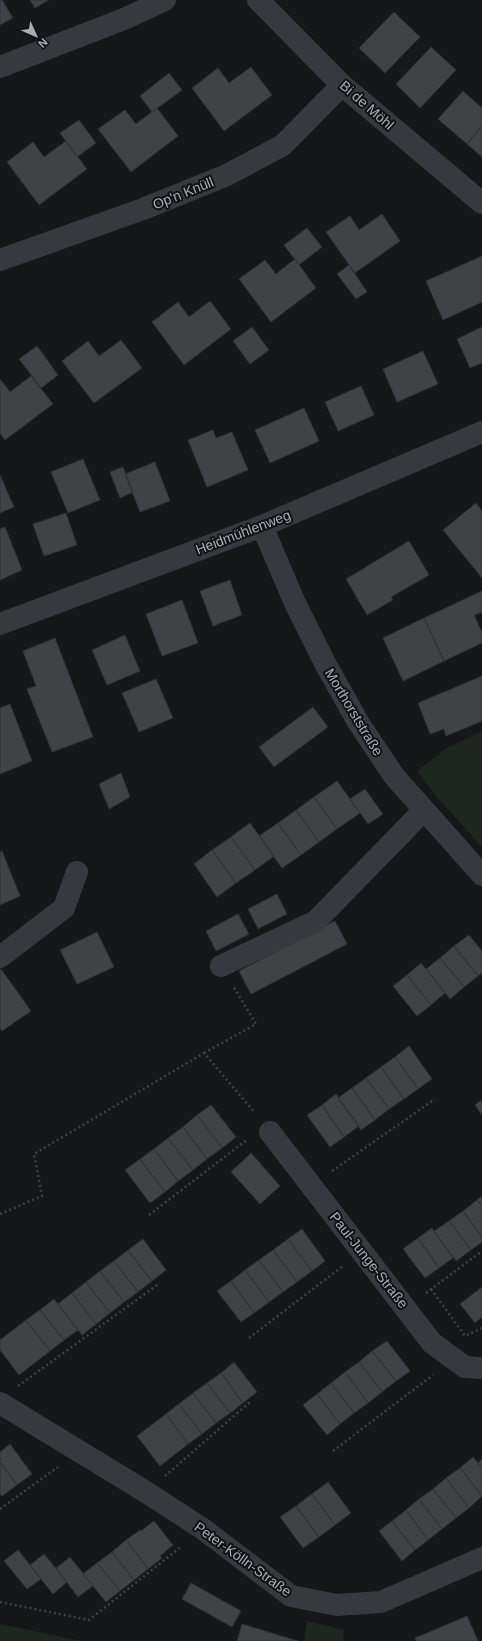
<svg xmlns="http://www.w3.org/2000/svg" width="482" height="1641" font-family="Arial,sans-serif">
  <rect width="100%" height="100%" fill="#161719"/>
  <path fill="#1e271f" d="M482,731V847L436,796L417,771L447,748Z
    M307,1621L344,1630L343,1641H304Z
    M0,1624L81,1641H0Z"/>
  <path fill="#404246" stroke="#303135" d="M0,0H2L13,18L0,25Z
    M30,0H49L35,8Z
    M394,12L420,37L385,73L359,48Z
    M431,47L456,70L420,108L396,84Z
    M251,67L272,95L224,131L192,88L218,68L229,83Z
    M169,73L182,90L152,112L140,96Z
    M463,91L482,108V126L467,144L438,119Z
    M157,108L178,136L131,172L98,129L125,110L136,124Z
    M79,120L96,143L77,157L60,133Z
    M482,126V157L467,144Z
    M66,141L87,169L39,205L7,162L33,142L44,157Z
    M382,214L400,241L355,273L326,232L350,216L359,230Z
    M307,228L322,247L299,265L284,245Z
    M482,256V302L443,320L426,281Z
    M295,259L316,288L271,322L239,279L265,260L276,274Z
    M349,265L367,292L356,299L337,274Z
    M210,301L231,329L184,365L152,322L178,302L189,317Z
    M252,327L269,350L250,364L233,341Z
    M482,327V363L470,368L457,339Z
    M121,340L142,368L94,403L62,361L88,341L99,356Z
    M37,346L58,375L41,388L19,359Z
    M423,351L438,384L397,402L383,369Z
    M31,376L53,404L5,440L0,433V379L10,392Z
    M361,386L374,415L338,431L325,402Z
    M304,408L319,441L270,463L255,430Z
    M213,430L216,438L232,432L248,470L207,487L188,440Z
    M83,459L100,500L68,513L51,472Z
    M155,462L170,501L140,512L125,474Z
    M123,467L133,492L120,498L110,472Z
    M0,475L14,507L0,513Z
    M476,503L482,511V578L443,530Z
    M66,513L77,545L44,556L33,524Z
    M5,527L22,570L0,580V529Z
    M409,541L429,575L391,597L393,600L367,615L346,579Z
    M230,580L242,615L213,626L200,591Z
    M482,591V612L474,615L482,632V643L444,661L424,618Z
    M182,600L198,643L162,656L146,614Z
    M424,618L444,661L403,681L383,638Z
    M125,635L140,671L107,685L92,650Z
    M55,638L93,737L52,752L27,689L36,686L23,651Z
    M482,676V721L446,736L444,729L430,734L418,703Z
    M156,679L173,718L139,732L122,693Z
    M10,704L32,761L0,774V708Z
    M313,707L328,727L274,767L259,747Z
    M121,773L130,797L109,809L99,784Z
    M337,781L360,813L337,829L314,797Z
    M365,789L383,814L368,824L350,799Z
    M314,797L337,829L319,842L296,810Z
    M296,810L319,842L301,855L278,823Z
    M250,823L274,856L255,870L231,837Z
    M278,823L301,855L282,868L259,836Z
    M231,837L255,870L236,883L212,850Z
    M212,850L236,883L217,897L194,864Z
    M2,851L20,896L0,905V852Z
    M277,894L287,914L258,929L248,909Z
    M238,914L249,934L216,951L206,931Z
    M335,921L347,944L251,994L239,971Z
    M97,932L114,967L77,984L60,950Z
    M469,935L482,951V973L478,976L454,946Z
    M454,946L478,976L464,987L440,958Z
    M440,958L464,987L450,999L426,969Z
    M421,963L445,993L431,1005L407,975Z
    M1,969L31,1011L2,1031L0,1028V970Z
    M407,975L431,1005L417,1016L393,986Z
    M409,1046L432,1079L418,1089L395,1057Z
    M395,1057L418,1089L404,1099L381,1067Z
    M381,1067L404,1099L389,1109L366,1078Z
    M366,1078L389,1109L375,1120L352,1088Z
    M352,1088L375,1120L361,1130L338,1098Z
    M336,1094L359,1126L344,1137L322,1105Z
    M482,1100V1115L475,1105Z
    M211,1105L236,1137L222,1148L197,1115Z
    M322,1105L344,1137L330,1147L307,1115Z
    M197,1115L222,1148L207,1159L183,1127Z
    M183,1127L207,1159L193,1170L168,1138Z
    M168,1138L193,1170L178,1181L154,1149Z
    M154,1149L178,1181L165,1192L140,1159Z
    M251,1153L280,1186L260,1204L231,1172Z
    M140,1159L165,1192L150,1203L125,1170Z
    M482,1196V1206L477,1200Z
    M477,1200L482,1206V1237L463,1211Z
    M463,1211L482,1237V1242L471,1250L449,1221Z
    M449,1221L471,1250L456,1261L434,1231Z
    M432,1228L453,1258L439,1268L418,1238Z
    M302,1229L325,1261L312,1271L288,1239Z
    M418,1238L439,1268L425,1278L403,1249Z
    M143,1239L166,1270L152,1281L128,1250Z
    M288,1239L312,1271L297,1282L273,1250Z
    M128,1250L152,1281L138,1292L114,1261Z
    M273,1250L297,1282L283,1292L259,1260Z
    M259,1260L283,1292L269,1302L245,1270Z
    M114,1261L138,1292L124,1302L100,1271Z
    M245,1270L269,1302L254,1313L231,1281Z
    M100,1271L124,1302L110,1313L86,1282Z
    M231,1281L254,1313L241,1322L217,1291Z
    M86,1282L110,1313L96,1324L72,1293Z
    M482,1287V1317L475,1323L460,1304Z
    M72,1293L96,1324L82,1335L58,1304Z
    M54,1299L78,1330L64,1340L40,1310Z
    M40,1310L64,1340L50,1351L26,1320Z
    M26,1320L50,1351L19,1375L0,1350V1340Z
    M387,1341L410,1371L396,1381L372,1351Z
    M372,1351L396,1381L382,1392L359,1362Z
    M234,1362L257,1392L243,1403L221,1373Z
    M359,1362L382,1392L368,1403L345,1372Z
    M345,1372L368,1403L354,1413L331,1383Z
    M221,1373L243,1403L230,1413L207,1383Z
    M207,1383L230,1413L216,1423L193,1393Z
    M331,1383L354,1413L340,1424L317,1394Z
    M193,1393L216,1423L202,1434L179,1404Z
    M317,1394L340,1424L327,1435L303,1405Z
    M179,1404L202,1434L188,1444L166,1414Z
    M166,1414L188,1444L160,1466L137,1436Z
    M10,1444L32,1474L17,1485L0,1462V1452Z
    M473,1457L482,1468V1496L460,1468Z
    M482,1459V1468L478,1463Z
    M0,1462L17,1485L2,1496L0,1494Z
    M460,1468L482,1496L469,1508L446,1478Z
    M446,1478L469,1508L456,1518L433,1489Z
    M328,1482L351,1513L335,1525L312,1494Z
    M433,1489L456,1518L442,1529L419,1499Z
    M312,1494L335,1525L319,1537L296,1506Z
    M419,1499L442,1529L428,1540L406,1510Z
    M296,1506L319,1537L303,1548L280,1517Z
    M406,1510L428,1540L415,1550L392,1521Z
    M154,1521L173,1545L160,1556L162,1558L148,1569L126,1540L140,1530L141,1531Z
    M392,1521L415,1550L402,1561L379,1531Z
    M126,1540L148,1569L134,1580L112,1552Z
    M18,1550L41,1579L27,1589L4,1561Z
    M112,1552L134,1580L120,1591L97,1563Z
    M44,1554L67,1582L53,1594L30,1565Z
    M70,1557L93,1586L78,1597L56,1568Z
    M97,1563L120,1591L106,1602L83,1574Z
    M191,1583L241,1611L232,1627L182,1599Z
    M467,1616L478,1641H416L415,1638Z
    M242,1624L298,1641H237Z"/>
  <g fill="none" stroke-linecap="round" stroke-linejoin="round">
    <path stroke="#3d4045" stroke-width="2.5" stroke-dasharray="2 3" stroke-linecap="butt" d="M204,1053L256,1024L233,986
      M332,1171L435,1099
      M0,1214L42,1196L34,1154L204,1053L255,1113
      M149,1215L248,1139
      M431,1289L465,1336L482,1328
      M426,1293L482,1251
      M249,1338L343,1266
      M18,1386L160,1283
      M333,1451L433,1375
      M165,1476L250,1402
      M0,1509L58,1467
      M0,1602L89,1620L182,1546"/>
    <path stroke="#37393e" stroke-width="22" d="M258,0L342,85L482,203
      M0,67L124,19L165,0
      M0,260L143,209L227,175L283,145L342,85
      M262,526L295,603L326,665L358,722L394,776L482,875
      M0,624L262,526L482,432
      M0,957L64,908L77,872
      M221,966L316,921L424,810
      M270,1132L432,1343L465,1367L482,1368
      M0,1403L146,1492L203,1529L291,1596L337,1605L381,1602L482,1558"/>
  </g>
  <g text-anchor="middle" stroke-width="4" stroke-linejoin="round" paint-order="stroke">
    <g font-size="14" fill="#a8aeb9" stroke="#111214">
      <text transform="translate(367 105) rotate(41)" y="5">Bi de Möhl</text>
      <text transform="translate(183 193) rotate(-22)" y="5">Op'n Knüll</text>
      <text transform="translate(243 532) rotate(-21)" y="5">Heidmühlenweg</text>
      <text transform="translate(354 712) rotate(59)" y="5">Morthorststraße</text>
      <text transform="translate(369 1260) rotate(52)" y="5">Paul-Junge-Straße</text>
      <text transform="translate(243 1559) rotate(36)" y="5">Peter-Kölln-Straße</text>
    </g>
  </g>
  <g transform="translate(36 36) rotate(135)" stroke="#111214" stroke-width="3" paint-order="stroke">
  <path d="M0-3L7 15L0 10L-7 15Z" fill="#a8aeb9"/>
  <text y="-6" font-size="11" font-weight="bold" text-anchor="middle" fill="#a8aeb9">N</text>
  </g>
</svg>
